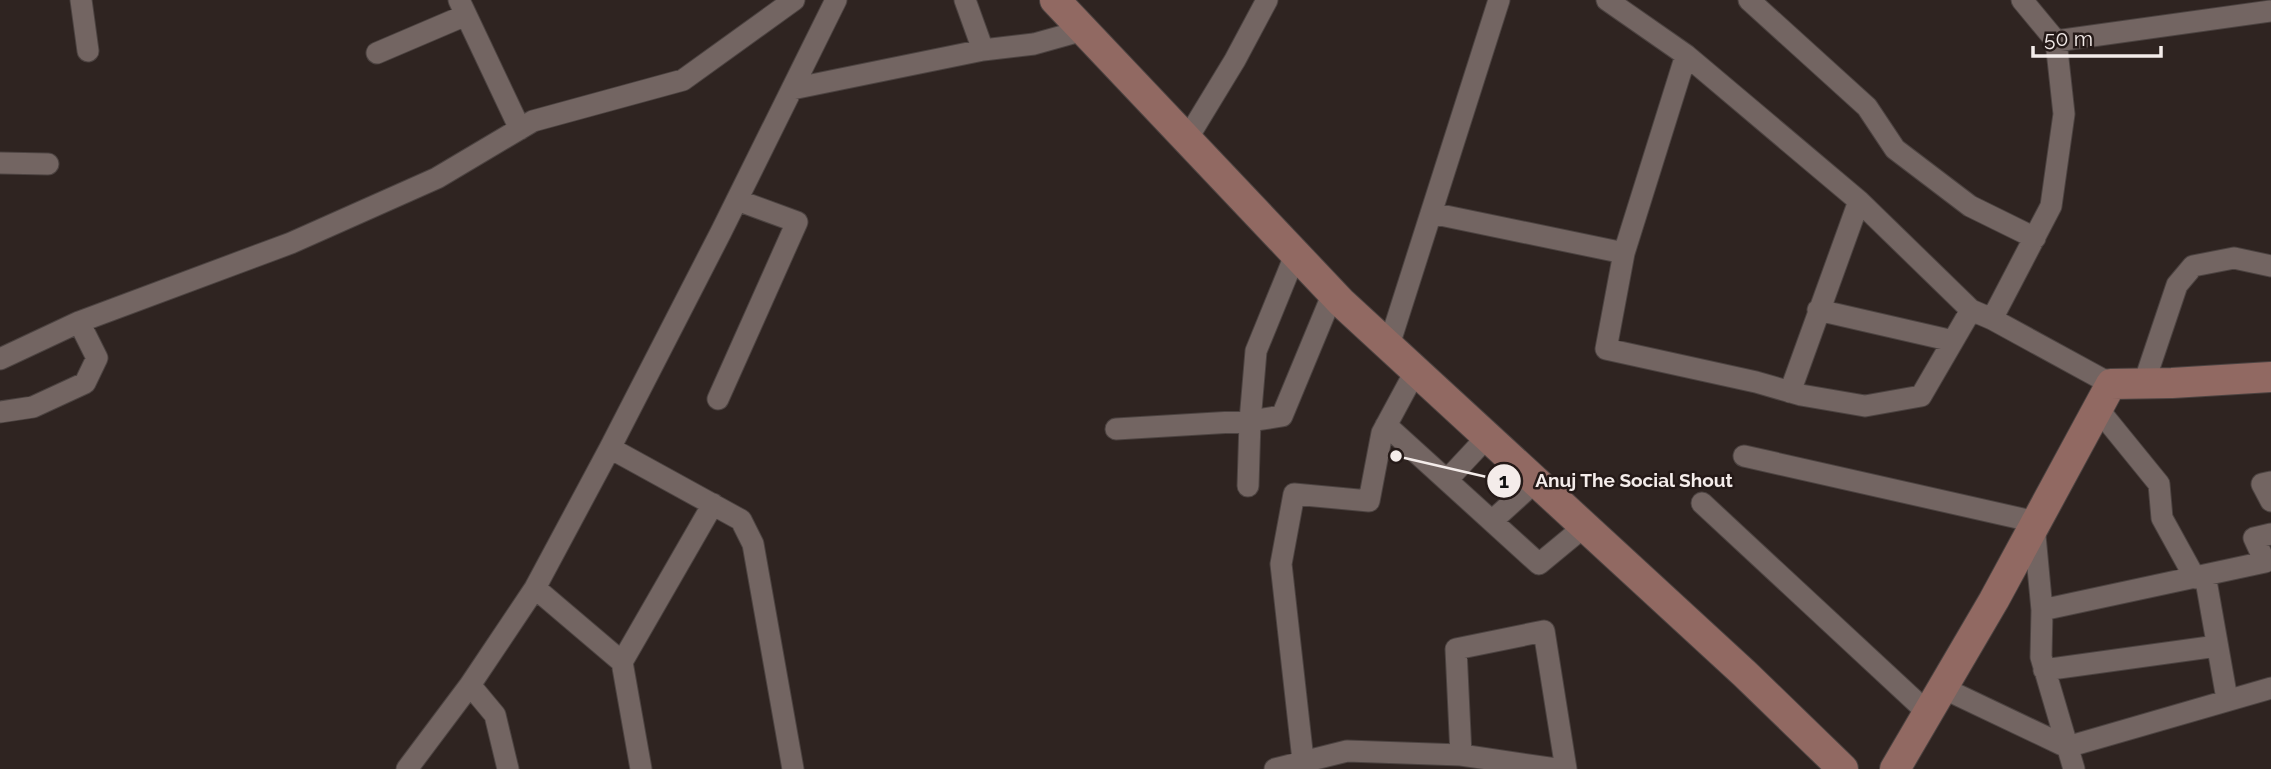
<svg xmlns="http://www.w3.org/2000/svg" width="2271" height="769" font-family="Raleway,sans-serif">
  <rect width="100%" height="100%" fill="#2f2421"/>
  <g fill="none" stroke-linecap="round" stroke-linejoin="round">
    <defs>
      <path id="street" d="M81,0L88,51
        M459,0L520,129
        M965,0L983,50
        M1607,0L1686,55L1859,201L1971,310L1992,319L2111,384
        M1749,0L1867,107L1895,149L1970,206L2035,238
        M2056,41L2271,11
        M377,53L466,15
        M1686,55L1624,253L1606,349L1756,382L1801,395L1865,406L1921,396L1971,310
        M792,89L983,50L1034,44L1084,30
        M1187,139L1235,60L1267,0
        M0,163L48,164
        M1431,213L1624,253
        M1818,310L1953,341
        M1992,319L2051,206L2064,114L2056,41L2022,0
        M1389,345L1499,0
        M0,359L79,322L291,243L437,178L533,121L683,80L794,0
        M2144,383L2177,285L2193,266L2234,258L2271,266
        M1790,392L1859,201
        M718,399L797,222L737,200
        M2098,409L2159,484L2162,518L2195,578
        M0,412L33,407L85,383L97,358L79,322
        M1386,425L1539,564L1585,526
        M1116,429L1250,421L1282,416L1333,293
        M610,448L741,520L753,544L793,769
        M1744,456L2036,522
        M1447,480L1488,436
        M2271,482L2262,484L2271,501
        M1248,486L1250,421L1256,351L1296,253
        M1702,503L1928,713
        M1492,521L1536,481
        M2034,525L2042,610L2041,657L2074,769
        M2205,575L2227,699
        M535,588L622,662L641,769
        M2042,610L2265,562L2254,538L2271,534
        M622,662L713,504
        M2044,670L2217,646
        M470,685L495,715L508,769
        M1943,688L2067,747L2271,688
        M1461,755L1456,649L1544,631L1566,769
        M1303,760L1281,564L1294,494L1369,501L1382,433L1416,370
        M407,769L470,685L535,588L610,448L721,232L836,0
        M1275,769L1347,751L1461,755L1556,769"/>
      <path id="secondary" d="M1055,0L1341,302L1745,674L1843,769
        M1895,769L1994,600L2111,384L2172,383L2271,377"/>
    </defs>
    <use href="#street" stroke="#4c4341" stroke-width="23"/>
    <use href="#secondary" stroke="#4c4341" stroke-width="32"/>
    <use href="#street" stroke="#736562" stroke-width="21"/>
    <use href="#secondary" stroke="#916962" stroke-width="30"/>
  </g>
  <path fill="none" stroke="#f4ecea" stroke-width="2.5" d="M1396 456L1504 481"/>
  <g fill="#f4ecea" stroke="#251a18" stroke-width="2.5">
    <circle cx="1396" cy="456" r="7"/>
    <circle cx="1504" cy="481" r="18"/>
  </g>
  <g font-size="21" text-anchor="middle" font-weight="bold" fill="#111">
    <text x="1504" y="488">1</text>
  </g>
  <g font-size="19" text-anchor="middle" font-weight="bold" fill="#f4ecea" stroke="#251a18" stroke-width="5" stroke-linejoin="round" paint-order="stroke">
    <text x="1634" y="487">Anuj The Social Shout</text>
  </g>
  <path d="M2033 46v10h128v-10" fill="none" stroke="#f4ecea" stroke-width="3.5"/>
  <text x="2044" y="46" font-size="21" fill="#f4ecea" stroke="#251a18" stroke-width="5" paint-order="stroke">50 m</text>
</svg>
